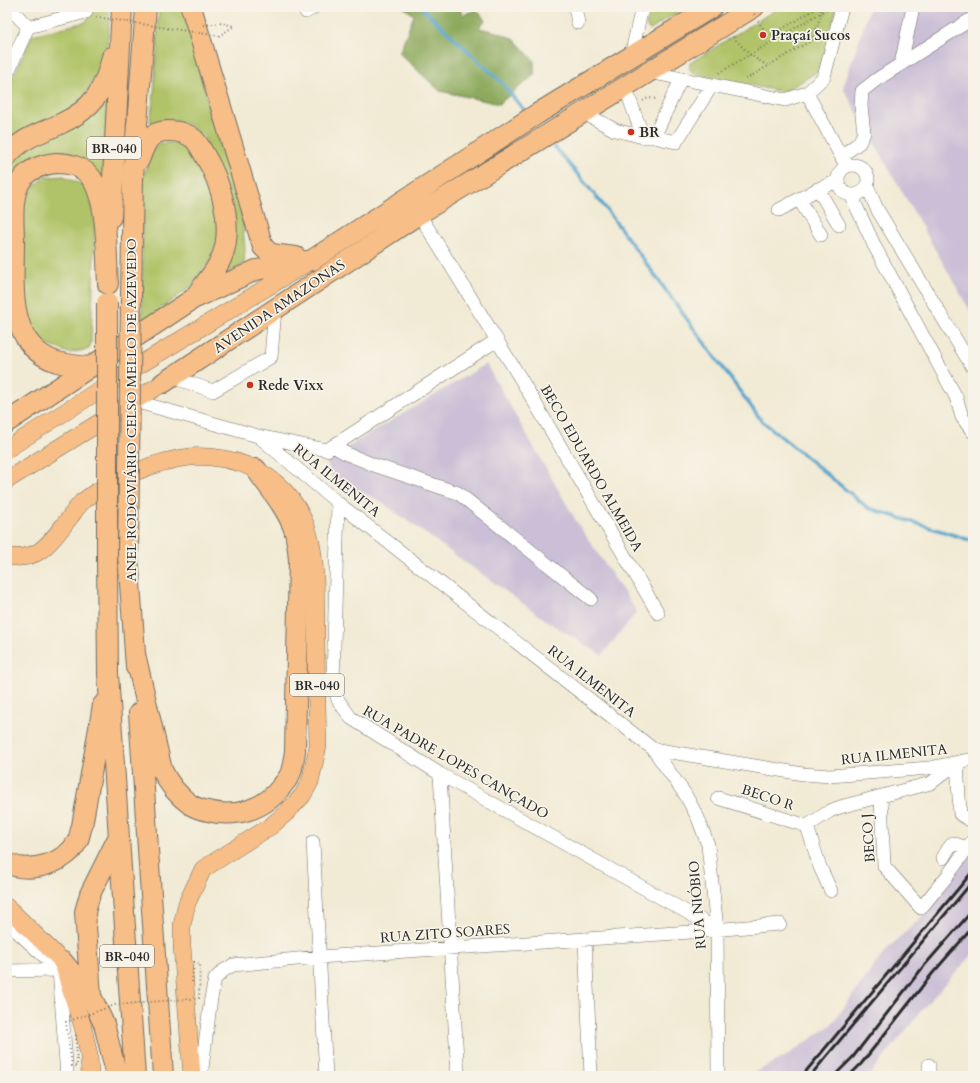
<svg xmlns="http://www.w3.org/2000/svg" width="980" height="1083" font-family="Cardo,serif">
  <rect width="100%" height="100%" fill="#f7f3e8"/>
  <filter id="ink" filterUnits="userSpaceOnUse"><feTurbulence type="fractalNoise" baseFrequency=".025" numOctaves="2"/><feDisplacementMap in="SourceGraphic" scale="8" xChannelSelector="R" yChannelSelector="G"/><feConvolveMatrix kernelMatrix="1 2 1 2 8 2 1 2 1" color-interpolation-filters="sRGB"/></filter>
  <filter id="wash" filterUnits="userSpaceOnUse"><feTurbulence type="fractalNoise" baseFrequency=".012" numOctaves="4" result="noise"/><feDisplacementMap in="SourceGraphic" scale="16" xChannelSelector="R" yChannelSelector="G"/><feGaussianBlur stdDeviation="0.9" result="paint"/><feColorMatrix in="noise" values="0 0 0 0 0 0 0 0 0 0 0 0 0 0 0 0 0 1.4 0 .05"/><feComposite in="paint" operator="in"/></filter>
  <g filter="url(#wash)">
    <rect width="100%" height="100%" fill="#f1ead4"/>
    <path fill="#cabfd6" d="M870,7H973V316L843,88Z
      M486,364L578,524L637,612L602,655L550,623L380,501L332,478L326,460Z
      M973,845V954L926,1005L869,1076H747L783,1058L831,1025L886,950L918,921L951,881Z"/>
    <path fill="#b0c367" stroke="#6e7749" d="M93,7H109V29L105,56L94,80L82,99L63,114L7,145V90L32,35L86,22Z
      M159,7H184L212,119L223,143L241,205L245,249L244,263L239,267L221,277L230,262L205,138L186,123L166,119L152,124L150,121L154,94Z
      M651,7H685L650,30L646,26Z
      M780,7H837L820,70L784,92L694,74C690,71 689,68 690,63Z
      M104,100H108L102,182L83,160L7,190V177L9,168L15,158L24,148L93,116Z
      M160,143H179L188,148L194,154L210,184L218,222L216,247L210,261L192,286L146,319H142L143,178L152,152Z
      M64,176L84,186L89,193L93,210L95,226L91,342L89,349L69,353L46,344L37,336L32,328L27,317L24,284L23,202L30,189L46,177Z"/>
    <path fill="#8ca95c" stroke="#5c6a44" d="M403,7H459L463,15L476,9L485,20L479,28L497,32L514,39L534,61V75L499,104L440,91L399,53L414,15Z"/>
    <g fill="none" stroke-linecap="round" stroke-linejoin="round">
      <path stroke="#51a4cc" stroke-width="3.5" d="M421,7L501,82L527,114
        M549,140L604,206L761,420L868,508L973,541"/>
    </g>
  </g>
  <g filter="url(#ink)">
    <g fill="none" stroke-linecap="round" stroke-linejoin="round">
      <defs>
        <path id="minor" d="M9,7L28,27
          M575,7L578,23
          M306,12L315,7
          M28,27L86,12V7
          M631,56L642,7
          M901,64L913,7
          M649,72L785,100L807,93L824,77L842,7
          M7,74L28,27
          M625,86L643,137
          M807,93L843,160L846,163
          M584,113L615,130L643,137H654L676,142L712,85
          M654,137L681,79
          M841,156L859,143L864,133L861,106L862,91L876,80L973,18
          M838 180a15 15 0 1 1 30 0a15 15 0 1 1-30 0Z
          M867,186L877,209L973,368
          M818,189L839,225
          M851,195L875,247L956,397L962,417L973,432
          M799,199L821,235
          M779,210L818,189L838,181
          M419,214L522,381L658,613
          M172,377L213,391L271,357L275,309
          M134,401L258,436L327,450L497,340
          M258,436L338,503L653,749L803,774L830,776L929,768L973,759
          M333,446L345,453L374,465L458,493L591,599
          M338,503L333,682L338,700L351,718L440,774L717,929
          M653,749L685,794L698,818L708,845L717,929L718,1073
          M957,763L960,814L973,822
          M440,774L458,1076
          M881,797L884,866L921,908L948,875L973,840
          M718,798L807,826
          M313,842L326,1076
          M943,858L948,849L953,843L967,848
          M831,891L820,867L807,826L830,811L840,807L931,783L954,765
          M7,922L59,970L67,1076
          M585,939L591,1076
          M7,971L59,970L61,966
          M929,1065V1076
          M201,1076L211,998L215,979L223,971L233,965L319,957L691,932L780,924"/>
        <path id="major" d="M7,449L118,378L307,263
          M7,480L163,383
          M7,556C41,563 52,539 71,516C74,511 78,506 82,502C108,481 157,460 190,457C197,456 204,457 211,457C262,462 300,493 311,543C317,572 315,602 316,631C316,669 317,708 318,746L310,782L302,796L286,813L271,826L203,869L187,903L182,925V946L192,1076
          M7,907L63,962L70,988L83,1027L89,1055L90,1076"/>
        <path id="highway" d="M191,7L263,247L271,254L296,257
          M7,156C24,136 40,134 62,123C93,109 105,89 112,57
          M139,160C145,144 149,131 168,131C177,131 187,133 194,139C198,143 201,149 204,154C221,182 235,227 221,259C215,273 203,285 195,297
          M111,217L122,7
          M131,294L133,177L146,7
          M90,367C79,366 68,365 57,362C6,346 14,284 14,242C14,222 10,197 22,179C29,169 44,164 56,163C67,163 81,166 89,175C109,198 106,255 108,284
          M163,383L419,214L754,7
          M7,422L193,299L256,270L312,260L537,114L712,7
          M128,555L136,667
          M107,556L108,674L135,1076
          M135,654L162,770C169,785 177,795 191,805C196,808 202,810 208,811C235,818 264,810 281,787C285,782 289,778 291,772C293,765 294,758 295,751L299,560C298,549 297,539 294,529C286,507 269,488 256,469
          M139,713L163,1076
          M7,863C29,874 65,864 77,842C80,837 80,831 82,826L103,705
          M63,962L91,996L104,1024L117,1076
          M91,996L85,912L90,894L119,836"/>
      </defs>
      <use href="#minor" stroke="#706e66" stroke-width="14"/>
      <use href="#major" stroke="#706e66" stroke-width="18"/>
      <use href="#highway" stroke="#706e66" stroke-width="22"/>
      <path stroke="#706e66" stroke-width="2" stroke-dasharray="1 3" stroke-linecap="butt" d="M733,37L750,55L768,66
        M768,37L819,7
        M719,73L829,8
        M746,79L812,40L822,12L819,7
        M643,101L648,98L657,99"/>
      <use href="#minor" stroke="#fff" stroke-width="13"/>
      <use href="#major" stroke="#f7be87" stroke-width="17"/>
      <use href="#highway" stroke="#f7be87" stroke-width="20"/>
      <path stroke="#2b2b2b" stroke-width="3" d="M802,1076L973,871
        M810,1076L973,881
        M834,1076L853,1057L923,967L973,910
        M849,1076L861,1064L932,974L973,927"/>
      <defs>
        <path id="highway-bridge" d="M128,555L131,294
          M107,556V303"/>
      </defs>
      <use href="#highway-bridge" stroke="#706e66" stroke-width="22" stroke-linecap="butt"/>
      <path stroke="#706e66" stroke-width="2" stroke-dasharray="1 3" stroke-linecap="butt" d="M750,7L768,37
        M96,17L219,36L234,26L221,23L204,25
        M76,1035L77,1066H72L66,1022L115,1005L199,998L200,964L194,962L192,984"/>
      <use href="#highway-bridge" stroke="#f7be87" stroke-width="20"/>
    </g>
  </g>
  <g fill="#c8321e" stroke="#f7f3e8" stroke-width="1.5">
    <circle cx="763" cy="35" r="4"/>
    <circle cx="631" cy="132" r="4"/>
    <circle cx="250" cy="385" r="4"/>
  </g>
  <g text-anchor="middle" stroke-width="3.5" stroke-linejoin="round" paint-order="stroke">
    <g fill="#f7f3e8" stroke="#686764" stroke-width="1">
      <rect x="87" y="137" width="54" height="22" rx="3"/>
      <rect x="290" y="674" width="54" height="22" rx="3"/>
      <rect x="100" y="945" width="54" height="22" rx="3"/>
    </g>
    <g font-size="13" font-weight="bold" fill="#2b2b2b">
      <text x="114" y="153">BR-040</text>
      <text x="317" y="690">BR-040</text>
      <text x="127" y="961">BR-040</text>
    </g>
    <g font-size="14" font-weight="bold" fill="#2b2b2b" stroke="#f7f3e8" text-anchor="start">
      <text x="771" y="40">Praçaí Sucos</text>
      <text x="639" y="137">BR</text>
      <text x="258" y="390">Rede Vixx</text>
    </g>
    <g font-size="14" fill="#2b2b2b" stroke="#f7f3e8">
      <text transform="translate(279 306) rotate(-34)" y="5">AVENIDA AMAZONAS</text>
      <text transform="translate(131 410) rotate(-90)" y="5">ANEL RODOVIÁRIO CELSO MELLO DE AZEVEDO</text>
      <text transform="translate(592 468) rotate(60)" y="5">BECO EDUARDO ALMEIDA</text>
      <text transform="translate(337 480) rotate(39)" y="5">RUA ILMENITA</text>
      <text transform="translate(592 681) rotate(38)" y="5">RUA ILMENITA</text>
      <text transform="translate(894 754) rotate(-6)" y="5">RUA ILMENITA</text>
      <text transform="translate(456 762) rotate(30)" y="5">RUA PADRE LOPES CANÇADO</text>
      <text transform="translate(768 797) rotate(18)" y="5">BECO R</text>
      <text transform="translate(868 838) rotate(-94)" y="5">BECO J</text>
      <text transform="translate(697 905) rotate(-95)" y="5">RUA NIÓBIO</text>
      <text transform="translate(445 933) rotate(-4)" y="5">RUA ZITO SOARES</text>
    </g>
  </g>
  <rect width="980" height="1083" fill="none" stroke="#f7f3e8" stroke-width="24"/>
</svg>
